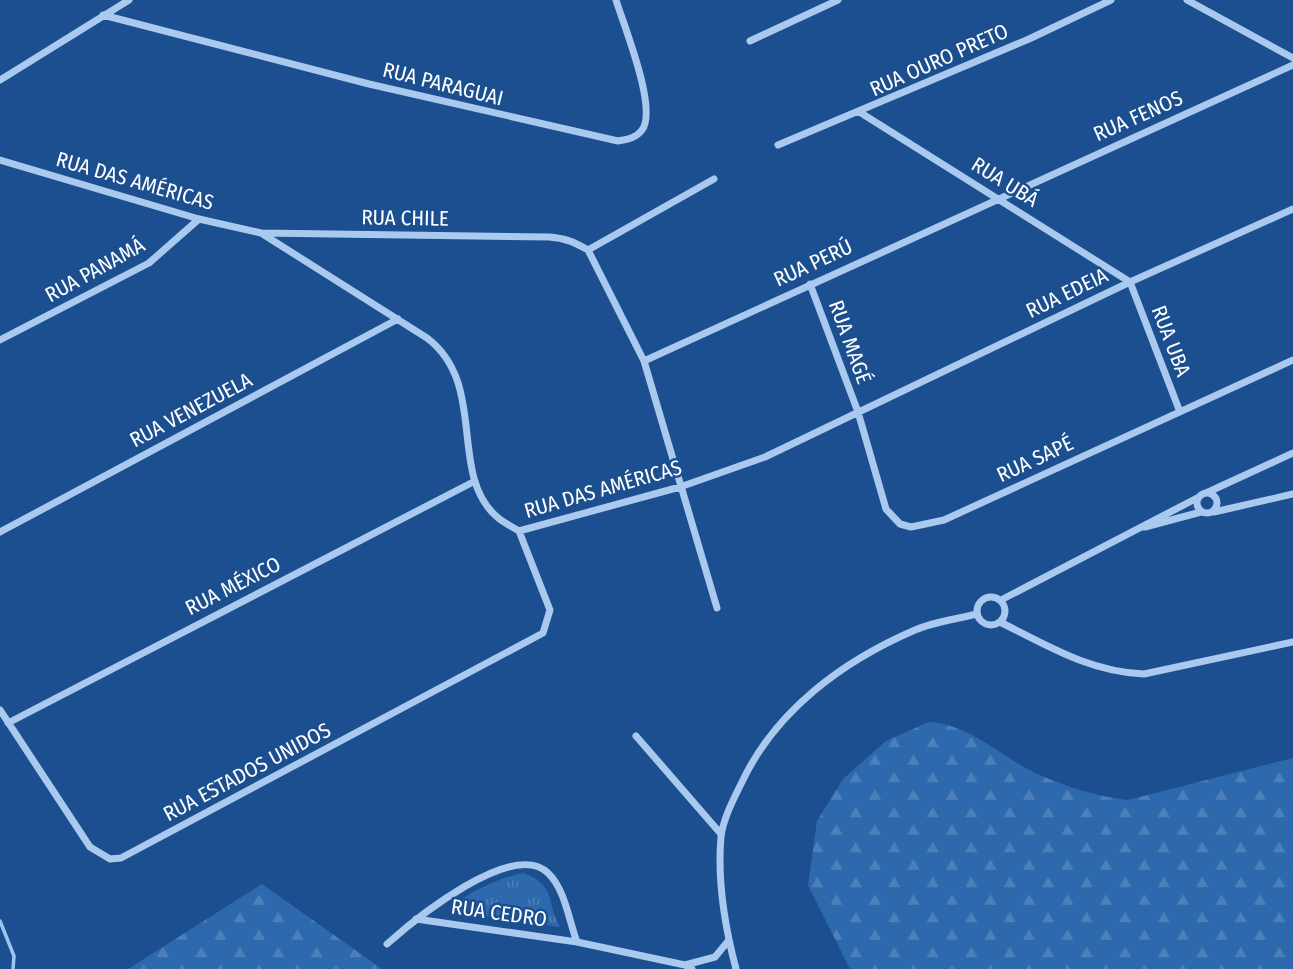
<svg xmlns="http://www.w3.org/2000/svg" width="1293" height="969" font-family="'Fira Sans Condensed',sans-serif">
  <defs>
    <pattern id="grass-tufts" width="24" height="20" patternUnits="userSpaceOnUse" patternTransform="scale(1.75)"><rect width="24" height="20" fill="#2e69ad"/><path d="M3 7l-1-3M5 7V3M7 7l1-3M15 17l-1-3M17 17v-4M19 17l1-3" fill="none" stroke="#4d80b9"/></pattern>
    <pattern id="forest-firs" width="22" height="20" patternUnits="userSpaceOnUse" patternTransform="scale(1.75)"><rect width="22" height="20" fill="#2e69ad"/><path d="M5 1l3.5 6h-7zM16 11l3.5 6h-7z" fill="#4d80b9"/></pattern>
  </defs>
  <rect width="100%" height="100%" fill="#1b4f8f"/>
  <path fill="url(#grass-tufts)" d="M524,873C558,887 545,901 560,927L452,911C459,894 507,875 524,873Z"/>
  <path fill="url(#forest-firs)" d="M929,722C973,725 1001,758 1040,775C1067,787 1099,797 1128,800L1293,758V969H850L808,885L817,821L843,779L886,741Z
    M262,884L382,969H128Z"/>
  <g fill="none" stroke-linecap="round" stroke-linejoin="round">
    <path stroke="#9cc4f0" stroke-width="3.5" d="M0,921L14,956L13,969"/>
    <path stroke="#a9c9ee" stroke-width="7" d="M1187,0L1293,58
      M103,15L369,84L618,141C628,139 636,138 642,130C658,109 624,26 616,0
      M750,41L838,0
      M0,80L129,0
      M861,113L1130,282L1180,412
      M778,145L1029,39L1111,0
      M0,160L199,219L261,233L549,237C565,238 574,242 588,250L644,361L717,608
      M261,233L427,338C488,384 448,473 496,516C502,522 511,526 519,531L680,487L765,457L1130,282L1293,209
      M588,250L714,179
      M810,284L858,412L886,509L900,524L911,527L944,520L1293,360
      M0,340L149,263L199,219
      M644,361L1293,65
      M1197 503a10 10 0 1 1 20 0a10 10 0 1 1-20 0Z
      M1206,493L1293,453
      M1214,512L1293,494
      M1145,527L1201,512
      M0,532L398,319
      M977 611a14 14 0 1 1 28 0a14 14 0 1 1-28 0Z
      M1001,600L1199,497
      M1000,622C1048,646 1090,672 1144,674L1293,642
      M0,710L90,847L110,859L121,858L543,633L550,610L519,531
      M8,723L475,481
      M636,736L721,834
      M416,919L577,942L685,965L692,969
      M387,944C415,919 513,839 548,873C565,889 569,921 577,942
      M685,965L715,957L729,940
      M736,969C725,927 717,881 721,837C723,819 734,798 742,782C776,710 843,661 915,630C934,622 957,619 977,614"/>
  </g>
  <g text-anchor="middle" stroke-width="5" stroke-linejoin="round" paint-order="stroke">
    <g font-size="21" fill="#fff" stroke="#1b4f8f">
      <text transform="translate(939 60) rotate(-24)" y="7">RUA OURO PRETO</text>
      <text transform="translate(443 84) rotate(14)" y="7">RUA PARAGUAI</text>
      <text transform="translate(1138 116) rotate(-24)" y="7">RUA FENOS</text>
      <text transform="translate(135 181) rotate(16)" y="7">RUA DAS AMÉRICAS</text>
      <text transform="translate(1005 182) rotate(32)" y="7">RUA UBÁ</text>
      <text transform="translate(405 218) rotate(1)" y="7">RUA CHILE</text>
      <text transform="translate(813 263) rotate(-25)" y="7">RUA PERÚ</text>
      <text transform="translate(95 270) rotate(-29)" y="7">RUA PANAMÁ</text>
      <text transform="translate(1067 293) rotate(-26)" y="7">RUA EDEIA</text>
      <text transform="translate(1171 341) rotate(69)" y="7">RUA UBA</text>
      <text transform="translate(850 342) rotate(70)" y="7">RUA MAGÉ</text>
      <text transform="translate(191 410) rotate(-28)" y="7">RUA VENEZUELA</text>
      <text transform="translate(1035 459) rotate(-25)" y="7">RUA SAPÉ</text>
      <text transform="translate(603 489) rotate(-16)" y="7">RUA DAS AMÉRICAS</text>
      <text transform="translate(233 586) rotate(-27)" y="7">RUA MÉXICO</text>
      <text transform="translate(247 772) rotate(-28)" y="7">RUA ESTADOS UNIDOS</text>
      <text transform="translate(499 913) rotate(8)" y="7">RUA CEDRO</text>
    </g>
  </g>
</svg>
